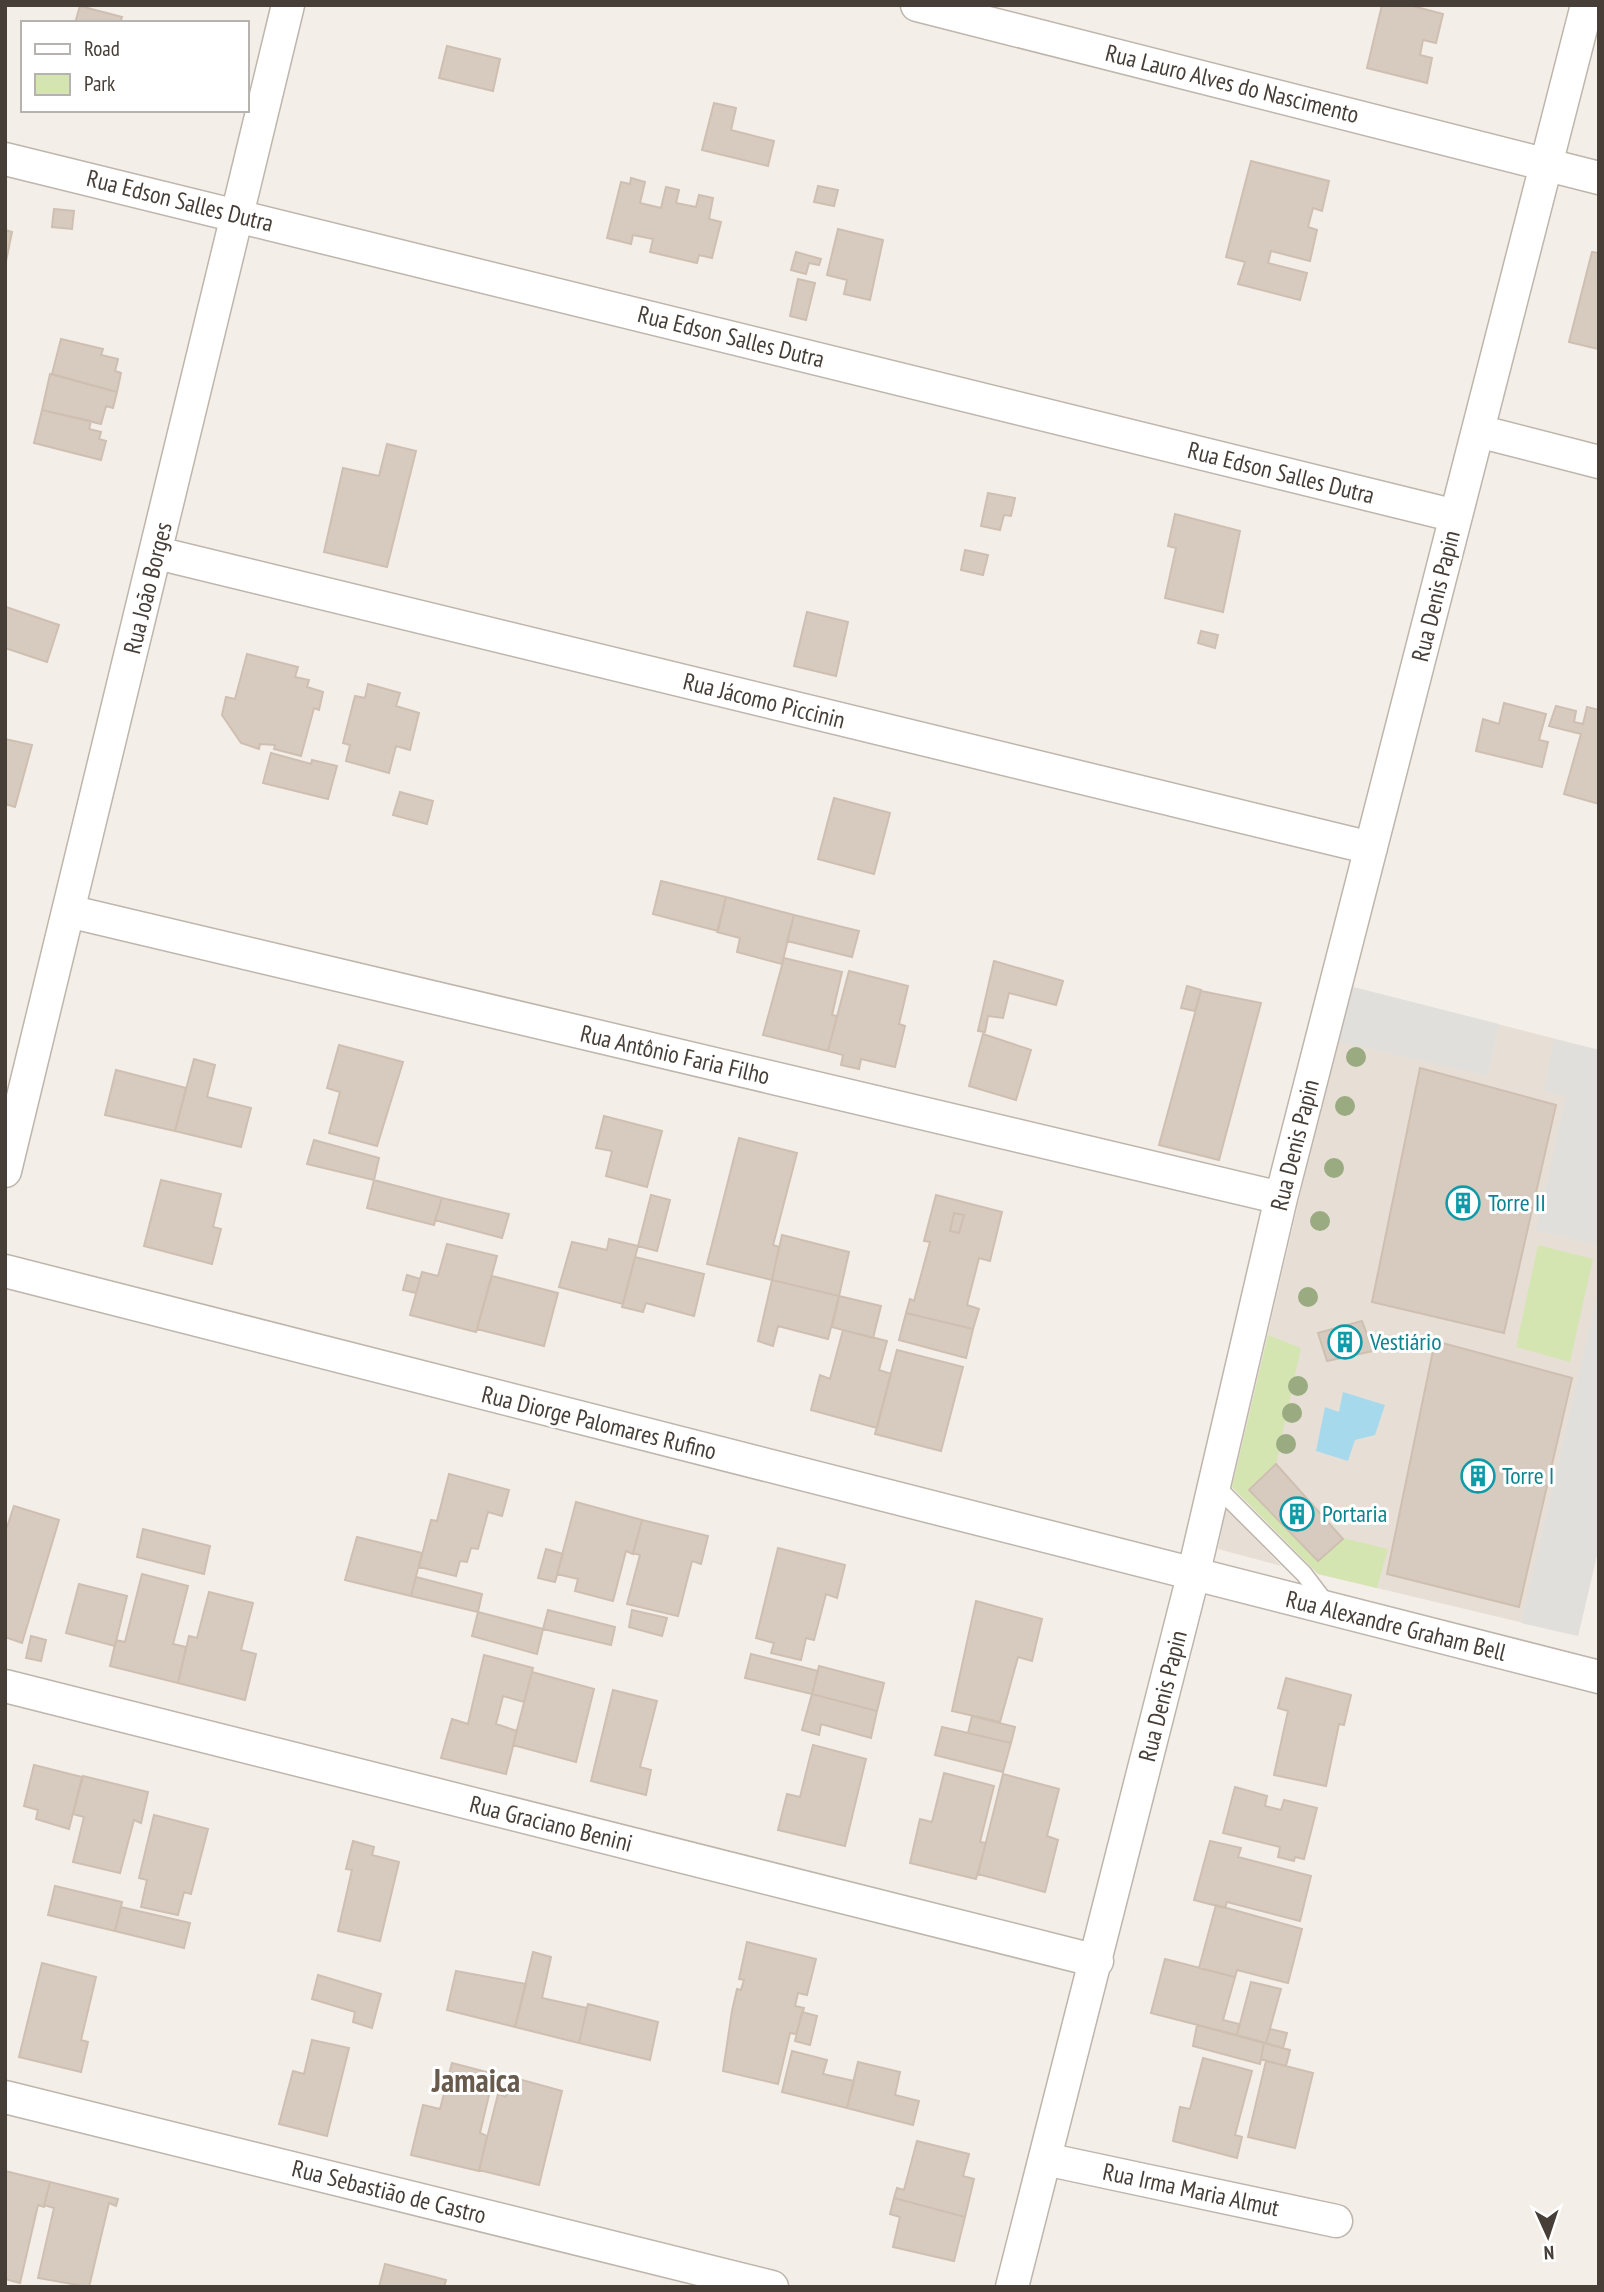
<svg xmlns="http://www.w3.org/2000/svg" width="1604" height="2292" font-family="'PT Sans Narrow',sans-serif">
  <rect width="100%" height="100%" fill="#f3eee8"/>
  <path fill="#e7dfd6" d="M1349,986L1599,1050V1546L1578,1636L1318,1574L1232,1487Z
    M1226,1508L1281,1566L1218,1549Z"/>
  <path fill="#d5e5b2" d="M1538,1245L1593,1259L1570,1362L1516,1347Z
    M1268,1335L1301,1348L1276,1464L1343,1538L1388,1549L1377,1588L1318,1574L1232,1487Z"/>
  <path fill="#e1dfdc" d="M1349,986L1499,1024L1488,1076L1336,1041Z
    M1554,1039L1599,1050V1246L1536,1230L1566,1097L1544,1091Z
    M1599,1288V1546L1578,1636L1521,1623Z"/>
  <path fill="#a7d9ed" d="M1343,1392L1385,1405L1375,1435L1355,1440L1348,1461L1316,1451L1325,1407L1339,1412Z"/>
  <path fill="#d7cbc0" stroke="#cebfb1" stroke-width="2" d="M1382,5H1409L1443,14L1436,43L1423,40L1420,55L1432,58L1427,83L1367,68Z
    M80,6L122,17L120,23H75Z
    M447,46L500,59L493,91L439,78Z
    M714,103L736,108L731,130L774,141L768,166L702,150Z
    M1251,161L1329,181L1322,211L1313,208L1308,227L1317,230L1310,261L1271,251L1268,263L1307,273L1300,300L1238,284L1245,262L1226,257Z
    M631,178L645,182L640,203L661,208L666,187L679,190L676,203L696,207L699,195L713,198L709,219L721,222L712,258L699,255L697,263L650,252L653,239L633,235L631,244L607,238L621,182L630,184Z
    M818,186L838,190L834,206L814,202Z
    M54,209L74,211L72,229L52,227Z
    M838,229L883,240L870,300L844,294L847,280L827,275Z
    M5,230L12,232L5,266Z
    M796,252L821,259L819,265L809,263L806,274L791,270Z
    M1592,252L1599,253L1598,349L1569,342Z
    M798,279L815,283L806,320L790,316Z
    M61,339L103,349L101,355L118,359L115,371L121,373L117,392L52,374Z
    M50,374L117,392L113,408L106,406L101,424L42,410Z
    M42,410L91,421L89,429L101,432L99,439L106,441L101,460L34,443Z
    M387,444L416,451L387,567L324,552L343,468L379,476Z
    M988,493L1015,498L1011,516L1004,515L1000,530L981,526Z
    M1175,514L1240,531L1223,612L1165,598L1176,548L1168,546Z
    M965,550L988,555L983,575L961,570Z
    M6,607L59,625L47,662L5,648Z
    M807,612L848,622L836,676L794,666Z
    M1201,631L1218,635L1215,648L1198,643Z
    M247,654L298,667L295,677L309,680L307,687L323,692L319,710L314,708L301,756L274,749L275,745L260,744L259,749L241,743L222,715L226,697L235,699Z
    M368,684L400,693L396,706L419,713L410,750L396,746L389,773L346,761L350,745L343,743L355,696L365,698Z
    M1504,703L1546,714L1539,740L1548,742L1542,767L1476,751L1483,719L1499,724Z
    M1556,706L1576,711L1574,722L1583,724L1587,707L1599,710V804L1564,794L1581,734L1549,726Z
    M5,739L32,745L15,807L5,804Z
    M271,753L311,764L312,760L337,766L328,799L263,783Z
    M400,792L433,801L427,824L393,815Z
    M834,798L890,813L874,874L818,859Z
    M661,881L726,897L718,931L653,914Z
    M726,897L794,915L782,964L737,952L740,938L717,932Z
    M794,915L859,931L852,957L787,941Z
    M784,958L842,972L832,1015L837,1016L828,1051L763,1035Z
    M994,961L1063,981L1056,1005L1009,993L1003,1018L988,1016L985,1032L978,1031Z
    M849,971L908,986L899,1024L905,1026L895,1067L861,1059L859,1069L841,1065L843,1055L828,1051Z
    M1187,986L1201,990L1195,1011L1181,1008Z
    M1201,991L1261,1003L1219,1160L1159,1145Z
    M983,1034L1031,1050L1016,1100L969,1086Z
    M339,1045L403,1062L377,1146L329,1133L340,1092L327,1088Z
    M194,1059L215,1065L207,1097L251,1108L241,1147L175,1131Z
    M1420,1068L1556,1105L1504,1333L1372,1302Z
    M116,1070L186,1088L175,1131L105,1115Z
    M604,1116L662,1131L647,1187L606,1176L612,1151L596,1148Z
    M739,1138L797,1153L773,1245L779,1247L772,1280L707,1264Z
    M314,1140L379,1158L374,1180L307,1164Z
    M161,1180L221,1194L213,1227L221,1229L212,1264L144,1246Z
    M374,1180L442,1198L434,1225L367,1208Z
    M651,1195L670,1200L657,1251L638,1246Z
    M936,1195L1002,1212L990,1261L979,1258L967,1305L979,1309L973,1329L906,1313L910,1299L914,1301L930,1242L924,1241Z
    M442,1198L509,1214L502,1238L435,1220Z
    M954,1213L964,1215L959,1233L950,1231Z
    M782,1235L849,1252L839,1296L772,1280Z
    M609,1239L638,1246L623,1304L559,1287L572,1242L607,1250Z
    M447,1244L497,1256L476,1332L410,1315L422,1272L438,1276Z
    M635,1257L704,1274L694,1316L646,1303L643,1312L622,1307Z
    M407,1275L420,1279L416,1293L403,1290Z
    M492,1276L558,1293L544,1346L477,1329Z
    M772,1280L839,1296L828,1339L778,1326L773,1346L758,1341Z
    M839,1296L881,1306L873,1338L832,1327Z
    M906,1313L973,1329L966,1358L899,1340Z
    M1362,1321L1373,1351L1327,1361L1318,1333Z
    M843,1330L887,1341L879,1370L891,1374L877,1428L811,1410L820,1375L830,1379Z
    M1435,1341L1572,1378L1519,1607L1387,1574Z
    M897,1350L963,1367L941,1451L875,1434Z
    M1276,1464L1343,1539L1318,1561L1249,1490Z
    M449,1474L509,1490L502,1516L488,1512L478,1549L471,1548L467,1562L460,1561L456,1576L419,1567L431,1520L437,1521Z
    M576,1502L642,1520L633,1554L626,1551L613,1601L575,1591L578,1579L557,1574Z
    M14,1506L59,1520L22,1643L5,1637V1533Z
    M642,1520L708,1536L701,1564L692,1561L678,1616L627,1604L640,1555L633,1553Z
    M143,1529L210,1546L204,1574L137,1557Z
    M357,1537L422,1553L411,1596L345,1580Z
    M778,1548L845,1565L837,1598L826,1594L814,1640L806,1638L801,1660L771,1653L774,1643L756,1638Z
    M546,1549L563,1554L555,1582L538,1578Z
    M142,1574L188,1586L173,1644L186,1647L178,1683L110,1666L116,1640L125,1642Z
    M416,1577L482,1594L478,1612L411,1596Z
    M79,1584L127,1596L115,1646L66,1633Z
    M209,1592L253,1603L241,1650L256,1654L245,1700L178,1683L189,1636L197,1638Z
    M976,1601L1042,1619L1032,1661L1018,1657L1000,1722L952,1711Z
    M548,1610L615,1627L611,1645L543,1629Z
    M632,1610L667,1618L662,1636L629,1627Z
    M478,1612L543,1629L537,1654L472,1636Z
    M31,1636L46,1640L41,1661L26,1658Z
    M751,1654L818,1671L812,1694L745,1678Z
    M484,1655L533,1668L524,1702L503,1696L496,1724L517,1731L506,1774L441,1758L452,1719L468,1724Z
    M819,1666L884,1683L877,1711L812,1694Z
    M532,1672L594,1689L576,1762L513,1745Z
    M1286,1678L1351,1695L1344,1725L1339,1724L1326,1786L1274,1775L1288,1711L1278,1708Z
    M613,1690L657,1701L640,1767L651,1770L646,1795L591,1781Z
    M812,1694L877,1711L871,1738L821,1724L819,1735L802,1730Z
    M972,1716L1015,1727L1011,1743L968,1733Z
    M942,1727L1011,1743L1003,1772L935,1755Z
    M813,1745L866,1759L845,1846L778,1830L787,1794L800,1797Z
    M34,1765L82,1777L69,1829L36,1819L38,1810L24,1806Z
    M944,1773L994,1786L980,1842L986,1843L976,1879L910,1863L920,1819L932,1822Z
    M1003,1774L1059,1789L1047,1836L1058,1840L1045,1892L978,1874Z
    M83,1776L148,1792L141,1823L134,1820L120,1873L73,1862L84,1817L73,1814Z
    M1235,1787L1267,1796L1265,1806L1281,1810L1284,1800L1317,1808L1304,1859L1295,1857L1294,1861L1278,1857L1280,1847L1223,1833Z
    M154,1815L208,1829L191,1894L184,1892L178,1915L141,1907L147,1880L139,1878Z
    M353,1841L374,1847L372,1855L399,1862L380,1941L338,1931L352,1870L346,1869Z
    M1210,1841L1241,1848L1238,1857L1311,1876L1300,1921L1227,1902L1225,1908L1194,1900Z
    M55,1886L122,1902L115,1931L48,1915Z
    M1216,1905L1302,1929L1288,1983L1237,1970L1235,1977L1199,1968Z
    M121,1907L190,1923L184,1948L115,1931Z
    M747,1942L816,1959L807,1995L798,1993L795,2006L804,2008L796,2034L790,2033L778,2084L723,2071L732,2011L737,1989L741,1990L744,1980L739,1979Z
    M533,1952L551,1957L542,1998L587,2008L579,2043L515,2027Z
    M1165,1959L1235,1977L1223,2020L1239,2024L1237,2035L1151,2013Z
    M42,1963L96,1977L81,2040L88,2042L81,2072L19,2057Z
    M456,1971L526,1984L515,2027L447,2010Z
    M318,1975L381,1994L372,2028L353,2022L355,2012L312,1999Z
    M1251,1982L1281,1989L1266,2043L1237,2035Z
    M588,2004L658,2022L650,2060L579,2043Z
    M802,2012L817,2016L810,2045L795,2041Z
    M1197,2025L1264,2043L1260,2064L1193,2046Z
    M1270,2029L1287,2033L1283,2048L1266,2043Z
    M312,2040L349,2048L327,2136L279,2124L293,2071L304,2074Z
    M1264,2043L1290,2050L1286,2066L1261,2059Z
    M792,2051L827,2060L823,2074L854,2081L847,2108L782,2092Z
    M1203,2058L1252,2071L1235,2135L1242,2137L1237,2158L1173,2141L1180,2107L1190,2109Z
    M1266,2061L1313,2073L1295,2148L1248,2137Z
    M858,2062L900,2072L895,2095L919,2101L913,2125L847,2108Z
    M452,2063L494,2074L480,2133L487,2136L479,2171L411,2155L423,2105L440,2109Z
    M511,2077L562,2091L539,2185L479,2170L498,2094L506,2097Z
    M917,2141L969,2154L963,2176L974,2179L965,2217L894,2198L897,2188L904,2190Z
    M5,2171L50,2182L44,2207L38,2205L20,2283L5,2279Z
    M50,2182L118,2199L116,2206L109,2203L89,2287L38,2278L54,2208L44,2205Z
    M894,2198L965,2217L954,2261L893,2247L900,2217L890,2214Z
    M385,2264L446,2280L444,2287H379Z"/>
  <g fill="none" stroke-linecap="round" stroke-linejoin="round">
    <defs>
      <path id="service" d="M1213,1490L1224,1494L1304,1574L1326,1603"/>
      <path id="minor" d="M917,5L1599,178
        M5,159L1456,516
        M1478,431L1599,462
        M157,553L1371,848
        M68,911L1281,1198
        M5,1171L288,5
        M5,1271L1599,1677
        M5,1686L1097,1961
        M5,2097L772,2287
        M1045,2159L1336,2221
        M1012,2287L1193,1576L1281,1198L1587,5"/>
    </defs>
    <use href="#service" stroke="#beb5ab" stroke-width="19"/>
    <use href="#minor" stroke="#beb5ab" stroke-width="35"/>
    <use href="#service" stroke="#fff" stroke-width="16"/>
    <use href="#minor" stroke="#fff" stroke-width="32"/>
  </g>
  <g fill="#9aab81">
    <circle cx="1356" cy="1057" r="10"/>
    <circle cx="1345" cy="1106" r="10"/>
    <circle cx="1334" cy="1168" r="10"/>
    <circle cx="1320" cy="1221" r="10"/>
    <circle cx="1308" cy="1297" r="10"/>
    <circle cx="1298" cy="1386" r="10"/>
    <circle cx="1292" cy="1413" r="10"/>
    <circle cx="1286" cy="1444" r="10"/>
  </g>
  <defs>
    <symbol id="building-ring" viewBox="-11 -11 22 22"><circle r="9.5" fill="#fff" stroke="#0f9aa8" stroke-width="1.5"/><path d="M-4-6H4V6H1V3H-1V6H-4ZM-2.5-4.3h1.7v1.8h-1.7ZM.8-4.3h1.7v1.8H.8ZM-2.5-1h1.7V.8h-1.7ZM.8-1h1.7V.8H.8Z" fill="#0f9aa8"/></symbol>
  </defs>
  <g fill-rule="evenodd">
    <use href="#building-ring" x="1444" y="1184" width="38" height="38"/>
    <use href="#building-ring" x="1326" y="1323" width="38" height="38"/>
    <use href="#building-ring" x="1459" y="1457" width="38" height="38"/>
    <use href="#building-ring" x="1278" y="1495" width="38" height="38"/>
  </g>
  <g text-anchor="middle" stroke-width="6" stroke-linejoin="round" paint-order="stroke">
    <g font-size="24" fill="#463e37" stroke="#fff">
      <text transform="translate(1232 84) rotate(14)" y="8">Rua Lauro Alves do Nascimento</text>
      <text transform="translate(180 201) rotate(14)" y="8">Rua Edson Salles Dutra</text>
      <text transform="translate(731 337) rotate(14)" y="8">Rua Edson Salles Dutra</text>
      <text transform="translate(1281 473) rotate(14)" y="8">Rua Edson Salles Dutra</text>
      <text transform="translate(148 588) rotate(-76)" y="8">Rua João Borges</text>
      <text transform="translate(1436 596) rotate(-76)" y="8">Rua Denis Papin</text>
      <text transform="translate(764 701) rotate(14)" y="8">Rua Jácomo Piccinin</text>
      <text transform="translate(675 1055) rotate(13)" y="8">Rua Antônio Faria Filho</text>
      <text transform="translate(1295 1145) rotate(-76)" y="8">Rua Denis Papin</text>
      <text transform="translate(599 1423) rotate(14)" y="8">Rua Diorge Palomares Rufino</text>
      <text transform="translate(1396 1626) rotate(14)" y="8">Rua Alexandre Graham Bell</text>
      <text transform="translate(1163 1696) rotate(-76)" y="8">Rua Denis Papin</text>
      <text transform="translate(551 1824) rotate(14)" y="8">Rua Graciano Benini</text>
      <text transform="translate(1191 2190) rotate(12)" y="8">Rua Irma Maria Almut</text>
      <text transform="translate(389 2192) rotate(14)" y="8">Rua Sebastião de Castro</text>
    </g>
    <g font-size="24" fill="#0d838f" stroke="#fff" text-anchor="start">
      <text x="1488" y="1211">Torre II</text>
      <text x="1370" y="1350">Vestiário</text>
      <text x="1502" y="1484">Torre I</text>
      <text x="1322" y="1522">Portaria</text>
    </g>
    <g font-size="32" font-weight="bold" fill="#685b4e" stroke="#fff">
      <text x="476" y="2092">Jamaica</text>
    </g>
  </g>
  <rect width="1604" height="2292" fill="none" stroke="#463e37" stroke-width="14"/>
  <rect x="21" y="21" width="228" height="91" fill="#ffffff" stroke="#b5b2af" stroke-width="2"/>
  <rect x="35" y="44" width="35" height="10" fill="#ffffff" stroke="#b5b2af" stroke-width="2"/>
  <text x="84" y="56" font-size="21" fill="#463e37">Road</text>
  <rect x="35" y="74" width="35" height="21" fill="#d5e5b2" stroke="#b5b2af" stroke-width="2"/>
  <text x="84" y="91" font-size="21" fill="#463e37">Park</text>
  <g transform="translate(1548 2236) rotate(177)" stroke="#ffffff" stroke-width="5" paint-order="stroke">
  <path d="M0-5L12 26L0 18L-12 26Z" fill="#463e37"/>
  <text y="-10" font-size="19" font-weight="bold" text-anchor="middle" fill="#463e37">N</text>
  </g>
</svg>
